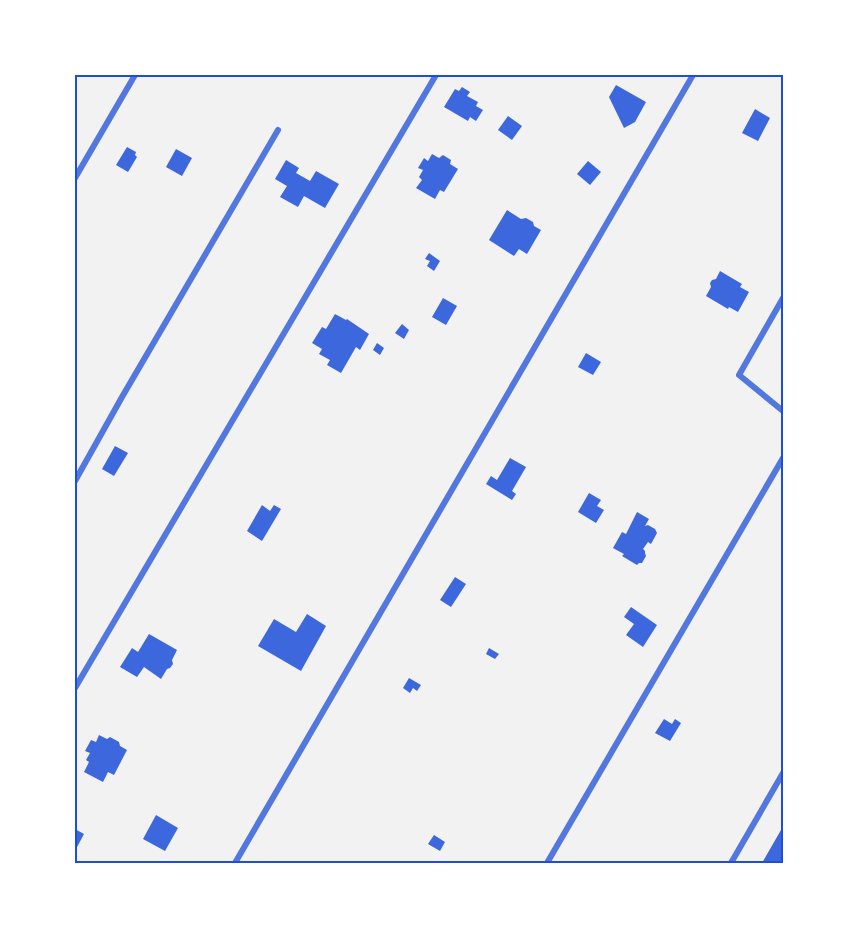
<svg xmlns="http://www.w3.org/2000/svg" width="858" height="938" font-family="Cabin,sans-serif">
  <rect width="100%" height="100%" fill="#f2f2f2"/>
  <path fill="#3d67dc" d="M616,85L646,102L635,122L624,128L609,97Z
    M462,87L470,92L467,96L478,102L476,106L483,110L476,121L470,117L468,121L444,107L455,89L459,91Z
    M755,109L770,118L758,141L742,133Z
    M508,116L522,126L512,140L498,130Z
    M127,147L136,152L135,155L137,157L128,172L116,165Z
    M176,149L192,158L182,176L166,167Z
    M432,154L439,158L443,155L451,160L450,164L458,169L444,192L440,190L435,199L416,188L422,180L419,177L423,170L418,168L424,158L428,161Z
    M286,160L299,168L296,173L310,181L316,171L339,184L325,208L304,196L298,207L280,197L287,186L275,179Z
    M588,161L601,172L590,185L577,174Z
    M507,210L521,219L526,218L533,222L534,226L541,230L527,254L519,249L514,256L489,240Z
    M429,253L440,261L434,271L427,266L430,261L425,259Z
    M720,271L742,284L740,287L749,292L738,312L729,307L728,309L706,296L711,287L710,283L712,280L716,279Z
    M443,298L457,306L446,325L432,317Z
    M335,314L346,320L347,319L369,334L360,350L356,347L341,373L327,365L330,360L319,354L322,349L312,343L322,327L326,329Z
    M402,324L409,330L404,339L395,333Z
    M377,343L384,348L380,355L373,350Z
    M586,353L601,362L593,375L578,367Z
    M115,446L128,453L114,476L102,469Z
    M510,458L526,467L512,491L516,494L512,500L486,484L491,476L497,480Z
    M589,493L601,500L597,506L604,510L596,523L578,512Z
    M262,505L270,511L274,505L281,509L262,541L247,531Z
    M637,512L649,519L645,526L648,525L655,529L657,533L651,544L648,542L643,549L645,551V553L646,556L642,563H639L637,565L622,556L624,554L613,548L622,532L626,534Z
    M455,577L466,584L451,607L440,600Z
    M631,607L657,625L643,647L626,635L634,624L624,617Z
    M307,614L326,626L301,671L258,646L274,619L296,632Z
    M149,634L177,650L172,660L173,664L170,668L167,669L161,679L144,667L137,677L120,667L132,648L138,652Z
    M489,648L499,654L495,659L486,654Z
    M409,678L421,685L417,691L413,688L410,693L403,688Z
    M664,719L672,724L675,719L681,723L670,741L655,733Z
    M99,735L107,739L110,737L119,742L120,746L127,750L114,775L108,772L103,782L84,772L89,762L86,760L90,753L85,751L91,740L96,742Z
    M156,815L178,828L165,851L143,839Z
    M75,829L84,834L75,851Z
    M781,830L783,831V863H762Z
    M434,835L445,842L440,851L428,844Z"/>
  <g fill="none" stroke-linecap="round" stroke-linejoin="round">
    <path stroke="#5277de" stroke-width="6" d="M75,178L135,75
      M783,298L739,375L783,411
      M75,481L122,397L278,130
      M75,688L436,75
      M235,863L693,75
      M547,863L783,458
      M731,863L783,773"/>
  </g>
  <rect width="858" height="938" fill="none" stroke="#ffffff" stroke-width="153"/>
  <rect x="76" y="76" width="706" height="786" fill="none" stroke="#1d4ed8" stroke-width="2"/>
</svg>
